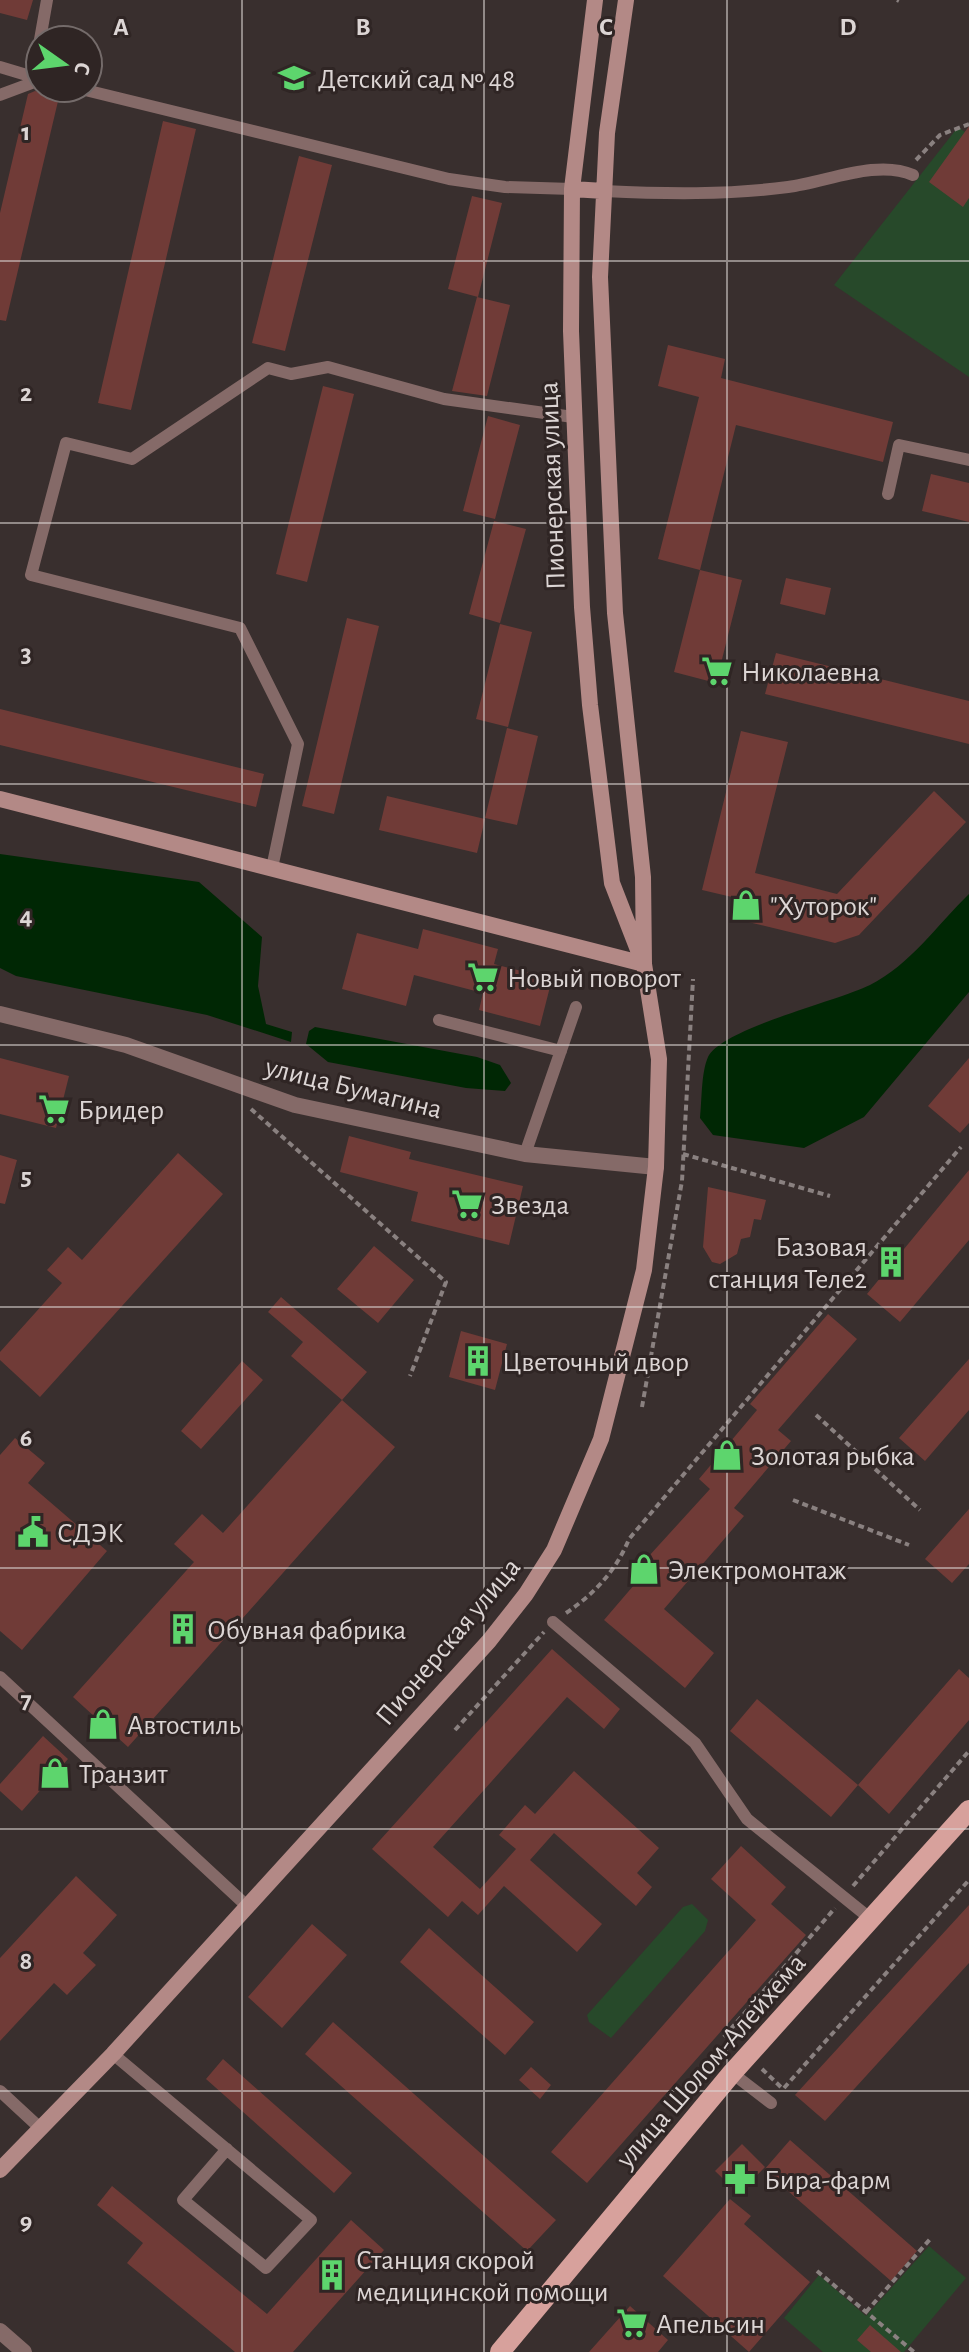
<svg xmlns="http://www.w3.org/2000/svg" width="969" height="2352" font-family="'Alegreya Sans',sans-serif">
  <rect width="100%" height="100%" fill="#392f2e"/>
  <path fill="#27492a" d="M958,127L969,135V377L834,285Z
    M692,1904L708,1920L705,1931L611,2038L589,2022L587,2015L683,1907Z
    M929,2246L966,2278L904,2352H823L784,2318L819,2275L866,2316Z"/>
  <path fill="#002704" d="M0,854L199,882L262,937L258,986L266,1024L292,1032L291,1042L207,1015L16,976L0,968Z
    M969,894V992L864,1117L804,1148L713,1135L700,1118C702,1101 701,1073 708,1057C723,1028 838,1001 870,985C910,965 937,925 969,894Z
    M315,1027L477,1057L500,1065L511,1083L505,1091L466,1088L328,1062L306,1044L309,1031Z"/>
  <path fill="#703b37" d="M0,0H33L27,20L0,13Z
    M35,91L59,97L6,321L0,320V213L28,94Z
    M163,121L196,129L131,410L98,403Z
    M969,126V198L963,207L929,182Z
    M299,156L332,165L285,351L252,343Z
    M472,196L502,203L478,297L448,289Z
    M477,297L510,305L487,396L452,391Z
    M668,345L725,359L721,378L893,422L883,462L736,425L700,570L658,559L699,397L658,386Z
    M323,386L354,394L307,582L276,574Z
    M488,416L520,425L495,519L463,511Z
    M931,474L969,483V522L922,511Z
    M494,521L526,529L500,623L469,614Z
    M700,570L742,580L716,683L674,672Z
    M786,578L831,588L825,615L780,604Z
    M347,618L379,626L334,814L302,806Z
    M500,624L532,632L508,727L476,719Z
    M776,653L969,701V744L765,694Z
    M0,709L264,774L256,807L0,745Z
    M507,728L538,736L517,825L485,818Z
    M741,731L788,742L755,873L837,894L934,791L966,822L859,935L835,943L744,921L749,901L702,890Z
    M387,796L485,819L477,853L379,830Z
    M423,929L498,949L494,964L552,979L540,1026L479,1010L483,993L414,975L406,1006L342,989L357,933L418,949Z
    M0,1058L69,1076L56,1128L0,1114Z
    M969,1058V1123L960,1133L928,1106Z
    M349,1136L411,1152L409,1159L523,1186L509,1245L411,1221L418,1192L340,1172Z
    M178,1153L223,1194L40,1397L0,1360V1352L62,1283L47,1270L68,1247L82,1260Z
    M0,1155L17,1160L5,1204L0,1203Z
    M969,1170V1240L900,1322L867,1294Z
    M708,1187L766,1200L761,1220L754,1219L750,1237L741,1239L737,1254L720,1264L712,1262L703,1247Z
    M374,1246L414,1280L378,1323L337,1289Z
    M281,1297L367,1372L342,1400L291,1356L303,1342L268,1312Z
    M828,1314L857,1339L778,1430L791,1441L734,1508L744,1516L664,1609L714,1653L685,1688L604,1620L634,1585L628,1579L710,1489L699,1479L757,1410L750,1404Z
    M461,1331L507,1344L495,1390L449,1377Z
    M969,1359V1410L925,1461L899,1438Z
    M242,1361L263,1380L201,1449L181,1431Z
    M342,1400L395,1447L128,1747L73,1697L194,1562L174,1544L202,1514L223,1533Z
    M15,1438L45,1463L28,1483L107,1551L22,1650L0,1631V1455Z
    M969,1509V1564L952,1583L925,1559Z
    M552,1649L620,1709L604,1729L567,1697L433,1847L480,1889L516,1849L499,1835L525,1805L535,1814L574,1771L659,1848L637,1873L652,1887L636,1906L554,1833L530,1860L602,1924L577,1952L504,1886L478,1915L462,1901L448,1917L372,1849Z
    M959,1669L969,1678V1720L889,1814L858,1785Z
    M757,1699L858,1785L831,1817L730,1731Z
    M43,1736L68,1759L22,1811L0,1791V1784Z
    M741,1846L786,1887L771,1904L806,1935L587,2183L551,2152L756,1920L711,1879Z
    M76,1876L117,1915L83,1953L96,1965L67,1995L54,1983L0,2041V1958Z
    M969,1905V1963L825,2121L795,2095Z
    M312,1924L347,1955L282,2028L248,1997Z
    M429,1928L534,2022L505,2055L400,1962Z
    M333,2022L556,2220L527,2251L305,2054Z
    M223,2059L352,2173L334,2193L206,2079Z
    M531,2067L551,2085L540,2099L519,2080Z
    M790,2140L917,2251L891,2281L764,2170Z
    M742,2144L765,2167L739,2194L715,2171Z
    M112,2186L267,2314L351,2220L384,2250L293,2352H235L127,2263L143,2243L97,2205Z
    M730,2199L751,2216L744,2224L810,2282L749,2352L663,2276Z
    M630,2306L668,2340L658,2352H589Z
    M870,2325L901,2352H871L857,2340Z"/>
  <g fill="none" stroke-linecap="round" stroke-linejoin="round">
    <path stroke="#8a8180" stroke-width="4" stroke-dasharray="6 4" stroke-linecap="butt" d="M897,0L899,1
      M916,160L940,135L969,124
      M251,1109L446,1282L410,1376
      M683,1154L830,1196
      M642,1407L682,1181L693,979
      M816,1415L920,1510
      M793,1500L909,1545
      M566,1613C594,1594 616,1571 629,1539L961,1147
      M455,1730L544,1632
      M853,1886L969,1751
      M724,2037L835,1908
      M762,2069L783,2089
      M784,2088L969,1880
      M817,2271L914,2352
      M866,2312L932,2237"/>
    <path stroke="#856a68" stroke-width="12" d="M40,63L38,51L47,0
      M0,67L40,79
      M77,88L449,179L505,187L572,189
      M0,95L40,80
      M604,191C666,194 727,195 788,187C827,182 877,159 913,175
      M888,494L899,445L969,460
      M272,868L298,744L240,628L31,575L66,443L132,459L268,368L291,374L328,367L444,399L573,417
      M439,1020L561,1051
      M525,1154L576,1007
      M553,1622L695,1743L747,1819L872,1920
      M0,1677L248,1907
      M113,2054L311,2220L266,2268L183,2200L227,2149
      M732,2073L771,2103
      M0,2091L40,2128"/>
    <path stroke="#856a68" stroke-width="16" d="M0,1014L126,1045L295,1105L525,1154L656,1167
      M0,2331L24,2352"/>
    <path stroke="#b38986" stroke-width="16" d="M595,0L572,189L571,331L582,607L590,705L612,883L640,955
      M572,189L604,191
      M0,799L644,964
      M0,2170L113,2054L489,1641L526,1594L554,1550L601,1439L644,1270L656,1167L659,1059L644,964L643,877L615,613L600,277L607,133L626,0"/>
    <path stroke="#d7a19c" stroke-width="20" d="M500,2352L732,2073L969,1810"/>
  </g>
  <path fill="none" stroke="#dcd5d4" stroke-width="2" stroke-opacity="0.55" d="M242,0V2352M484,0V2352M727,0V2352M0,261H969M0,523H969M0,784H969M0,1045H969M0,1307H969M0,1568H969M0,1829H969M0,2091H969"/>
  <defs>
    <symbol id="school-bare" viewBox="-9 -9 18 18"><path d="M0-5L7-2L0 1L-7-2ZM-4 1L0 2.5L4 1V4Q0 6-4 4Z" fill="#5dd56d" stroke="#2f2524" stroke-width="2.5" paint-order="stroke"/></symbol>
    <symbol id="supermarket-bare" viewBox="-9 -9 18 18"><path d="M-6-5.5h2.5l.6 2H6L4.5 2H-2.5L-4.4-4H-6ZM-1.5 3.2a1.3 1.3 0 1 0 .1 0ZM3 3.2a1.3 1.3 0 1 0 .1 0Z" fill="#5dd56d" stroke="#2f2524" stroke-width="2.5" paint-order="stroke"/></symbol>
    <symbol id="shop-bare" viewBox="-9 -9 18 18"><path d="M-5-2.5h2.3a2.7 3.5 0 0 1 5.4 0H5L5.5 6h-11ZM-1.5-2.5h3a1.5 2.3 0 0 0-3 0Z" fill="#5dd56d" stroke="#2f2524" stroke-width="2.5" paint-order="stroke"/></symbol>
    <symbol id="building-bare" viewBox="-9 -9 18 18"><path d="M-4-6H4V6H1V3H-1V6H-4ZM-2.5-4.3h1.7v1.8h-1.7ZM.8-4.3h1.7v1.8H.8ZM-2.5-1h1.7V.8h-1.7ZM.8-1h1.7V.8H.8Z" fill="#5dd56d" stroke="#2f2524" stroke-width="2.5" paint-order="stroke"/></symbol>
    <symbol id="civic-bare" viewBox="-9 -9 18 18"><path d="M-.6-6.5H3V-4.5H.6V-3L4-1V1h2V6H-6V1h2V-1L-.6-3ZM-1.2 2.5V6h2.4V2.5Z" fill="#5dd56d" stroke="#2f2524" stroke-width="2.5" paint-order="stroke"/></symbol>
    <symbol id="pharmacy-bare" viewBox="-9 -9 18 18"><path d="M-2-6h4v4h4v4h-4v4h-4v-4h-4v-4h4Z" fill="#5dd56d" stroke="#2f2524" stroke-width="2.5" paint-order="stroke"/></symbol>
  </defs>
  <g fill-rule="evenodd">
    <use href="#school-bare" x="272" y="56" width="44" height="44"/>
    <use href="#supermarket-bare" x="695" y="649" width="44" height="44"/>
    <use href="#shop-bare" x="724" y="883" width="44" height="44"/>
    <use href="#supermarket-bare" x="461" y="955" width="44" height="44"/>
    <use href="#supermarket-bare" x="32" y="1087" width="44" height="44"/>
    <use href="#supermarket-bare" x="445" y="1182" width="44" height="44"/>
    <use href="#building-bare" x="869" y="1240" width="44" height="44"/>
    <use href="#building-bare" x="456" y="1339" width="44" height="44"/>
    <use href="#shop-bare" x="705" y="1433" width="44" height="44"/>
    <use href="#civic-bare" x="11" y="1510" width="44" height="44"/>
    <use href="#shop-bare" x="622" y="1547" width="44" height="44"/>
    <use href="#building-bare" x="161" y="1607" width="44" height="44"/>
    <use href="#shop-bare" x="81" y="1702" width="44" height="44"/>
    <use href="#shop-bare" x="33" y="1751" width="44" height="44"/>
    <use href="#pharmacy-bare" x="718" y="2157" width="44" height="44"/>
    <use href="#building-bare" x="310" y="2253" width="44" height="44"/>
    <use href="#supermarket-bare" x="610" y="2301" width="44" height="44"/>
  </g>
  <g text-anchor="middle" stroke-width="6" stroke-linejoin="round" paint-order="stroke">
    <g font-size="28" fill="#dcd5d4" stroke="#2f2524" text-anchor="start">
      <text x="318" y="88">Детский сад № 48</text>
      <text x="741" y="681">Николаевна</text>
      <text x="770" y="915">"Хуторок"</text>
      <text x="507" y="987">Новый поворот</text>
      <text x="78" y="1119">Бридер</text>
      <text x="491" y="1214">Звезда</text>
      <text x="867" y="1256" text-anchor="end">Базовая<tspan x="867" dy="32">станция Теле2</tspan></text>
      <text x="502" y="1371">Цветочный двор</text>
      <text x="751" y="1465">Золотая рыбка</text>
      <text x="57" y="1542">СДЭК</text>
      <text x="668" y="1579">Электромонтаж</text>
      <text x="207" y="1639">Обувная фабрика</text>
      <text x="127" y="1734">Автостиль</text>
      <text x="79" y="1783">Транзит</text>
      <text x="764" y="2189">Бира-фарм</text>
      <text x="356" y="2269">Станция скорой<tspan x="356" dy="32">медицинской помощи</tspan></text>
      <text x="656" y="2333">Апельсин</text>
    </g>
    <g font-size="28" fill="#dcd5d4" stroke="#2f2524">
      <text transform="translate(551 486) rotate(-92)" y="10">Пионерская улица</text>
      <text transform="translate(354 1087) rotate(14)" y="10">улица Бумагина</text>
      <text transform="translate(447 1641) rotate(-50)" y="10">Пионерская улица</text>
      <text transform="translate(710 2060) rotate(-49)" y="10">улица Шолом-Алейхема</text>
    </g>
  </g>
  <g font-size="26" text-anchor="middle" font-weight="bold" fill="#dcd5d4" stroke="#2f2524" stroke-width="6" stroke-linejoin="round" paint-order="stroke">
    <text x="121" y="35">A</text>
    <text x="363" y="35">B</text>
    <text x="606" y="35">C</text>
    <text x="848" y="35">D</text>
    <text x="26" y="140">1</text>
    <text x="26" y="401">2</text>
    <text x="26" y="662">3</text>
    <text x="26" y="924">4</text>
    <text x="26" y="1185">5</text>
    <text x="26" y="1446">6</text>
    <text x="26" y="1708">7</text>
    <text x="26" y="1969">8</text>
    <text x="26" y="2230">9</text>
  </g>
  <g transform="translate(64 64) rotate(104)"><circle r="38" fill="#2f2524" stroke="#746b6a" stroke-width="2"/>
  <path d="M0-6L14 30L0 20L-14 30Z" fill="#5dd56d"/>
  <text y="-12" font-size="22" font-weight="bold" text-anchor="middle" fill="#dcd5d4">С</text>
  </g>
</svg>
